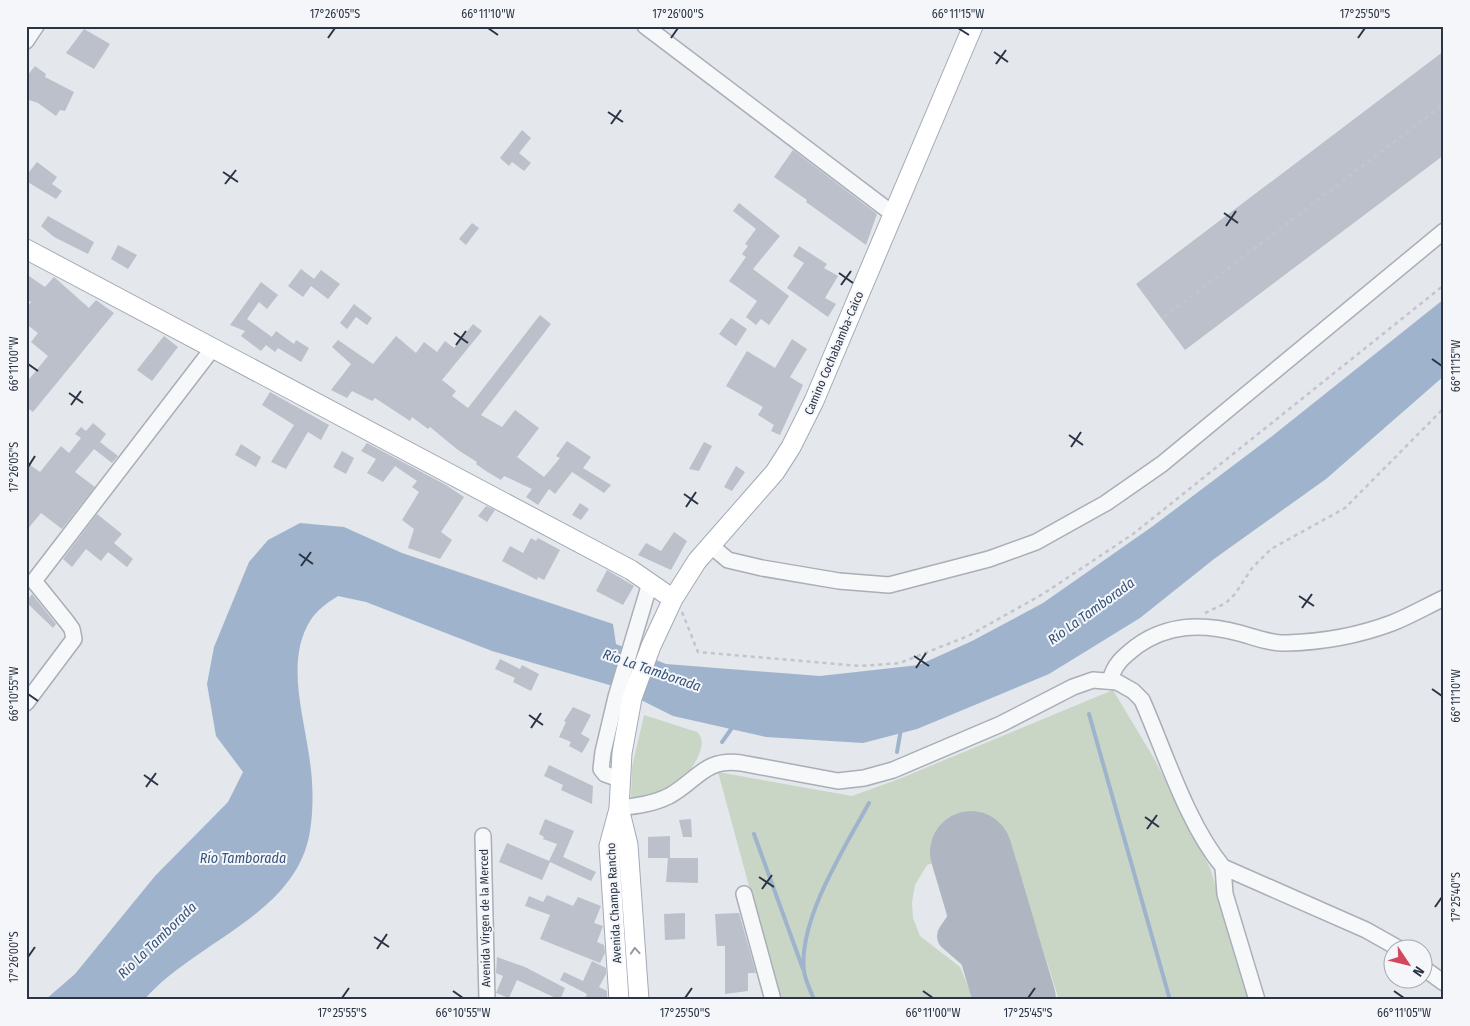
<svg xmlns="http://www.w3.org/2000/svg" width="1470" height="1026" font-family="'Fira Sans Condensed',sans-serif">
  <rect width="100%" height="100%" fill="#e4e7ec"/>
  <path fill="#c9d6c5" d="M1113,690L1155,760L1210,868L1251,1000H1059L1008,840L927,865L915,885L912,902L913,918L920,936L960,967L974,1000H780L718,772L852,796L899,779Z
    M644,715L697,732C711,744 690,772 680,782C670,793 648,799 634,801L631,798L632,767Z"/>
  <path fill="#9fb4cc" d="M1444,299V376L1326,479L1214,559L1140,618L1049,674L917,729L863,743L766,737L673,716L613,686L492,651L366,602L338,596C327,603 317,610 310,621C286,660 303,713 309,755C313,780 314,806 310,831C297,915 195,941 144,1000H45L75,974L155,876L228,802L243,772L216,736L207,684L214,647L249,562L268,540L300,523L344,527L402,553L613,624L616,644L666,664L820,676L919,665L972,641L1043,603L1153,526L1271,437Z"/>
  <g fill="none" stroke-linecap="round" stroke-linejoin="round">
    <path stroke="#9fb4cc" stroke-width="4" d="M1089,714L1170,1000
      M722,742L734,725
      M897,752L901,729
      M754,834L803,969
      M814,1000C811,991 805,980 804,971C798,920 845,847 869,803"/>
    <path stroke="#b0b6c1" stroke-width="32" d="M964,920L953,936L1004,980L1014,1000"/>
    <path stroke="#b0b6c1" stroke-width="82" d="M971,852L1015,1000"/>
  </g>
  <path fill="#bbc0ca" d="M84,29L110,44L94,69L66,53Z
    M1444,51V155L1185,350L1136,284Z
    M35,66L46,74L45,77L74,92L65,111L60,110L56,116L38,103L26,99V77Z
    M522,130L531,138L519,153L531,163L524,171L512,162L509,166L500,158Z
    M793,150L877,214L866,245L806,202L807,200L774,177Z
    M37,162L57,177L52,184L62,191L56,199L26,181V176Z
    M739,203L780,236L753,269L789,296L769,325L761,319L756,325L746,317L757,301L729,281L746,257L742,254L748,246L745,244L756,229L733,211Z
    M48,216L94,242L88,254L54,237L41,226Z
    M472,223L479,228L466,245L459,239Z
    M118,245L137,255L128,269L111,259Z
    M799,246L827,264L824,268L838,276L825,298L836,304L828,317L787,288L804,263L793,256Z
    M301,269L314,279L321,270L340,284L328,299L311,286L303,297L288,286Z
    M26,274L45,287L54,277L89,308L96,300L114,313L33,412L26,407V383L48,356L31,342L38,333L26,324V308L31,302L26,299Z
    M261,282L278,295L267,309L259,302L247,319L272,337L276,331L294,344L296,340L309,348L301,362L278,348L275,352L266,345L261,351L241,336L245,331L230,325Z
    M354,304L372,318L367,325L356,317L347,329L340,323Z
    M540,315L551,324L481,415L502,427L515,410L539,428L517,457L544,477L560,458L556,456L567,441L591,457L583,468L611,485L604,493L572,472L555,494L549,489L538,505L526,497L532,489L504,476L501,480L486,471L476,464L477,462L458,450L430,427L428,429L412,417L410,421L375,398L372,401L352,391L347,398L331,390L351,364L332,347L338,340L373,364L396,336L416,353L424,342L437,352L445,341L454,348L473,324L482,331L442,380L456,391L452,396L468,408Z
    M731,318L747,329L736,346L719,334Z
    M164,336L178,347L152,381L137,370Z
    M792,339L807,349L790,377L803,385L780,435L771,431L774,425L758,415L763,407L726,386L747,351L775,368Z
    M270,392L329,425L321,440L308,432L286,469L271,462L294,425L262,405Z
    M93,423L106,434L100,442L118,456L112,463L94,449L75,472L95,487L62,529L41,513L26,531V462L40,472L61,446L69,453L81,438L75,434L81,427L86,431Z
    M704,442L712,446L699,471L689,469Z
    M367,443L446,485L464,497L441,532L452,540L440,559L408,548L414,529L402,520L419,492L412,487L417,481L395,466L383,482L367,473L376,459L361,451Z
    M241,444L261,457L256,467L235,455Z
    M342,451L354,458L346,474L333,467Z
    M736,466L745,472L732,491L724,487Z
    M580,503L589,509L581,520L572,515Z
    M486,506L495,510L487,522L478,516Z
    M97,514L122,534L114,543L133,559L127,567L108,552L101,561L86,549L72,567L63,559Z
    M674,532L687,541L671,570L638,555L646,543L661,551Z
    M531,538L536,541L538,538L560,550L544,580L538,577L537,580L502,561L510,546L523,553Z
    M607,570L634,586L623,605L596,591Z
    M32,594L56,624L53,628L26,602Z
    M500,659L520,669L522,665L539,674L531,691L513,682L515,678L495,669Z
    M573,707L591,715L581,734L590,739L582,753L569,746L571,742L559,737L566,722L564,721Z
    M549,765L593,786L592,804L561,790L563,785L544,776Z
    M545,819L574,831L563,857L596,872L591,881L550,862L542,880L499,862L507,843L549,861L557,844L543,839L544,837L539,834Z
    M691,819L692,837H683L679,820Z
    M670,836V858H648V837Z
    M668,858H698V883L666,882Z
    M547,895L573,906L578,897L601,906L594,923L603,926L597,942L604,945L605,953L600,963L540,939L550,915L525,906L529,896L543,902Z
    M685,913V939L665,940L664,914Z
    M739,913L756,973H748V991L725,994V946H717L715,914Z
    M497,957L525,967L565,988L560,1000L517,980L509,998L496,993L503,976L496,973Z
    M592,961L606,968V974L599,987L607,991V1000H584L587,994L560,980L564,972L583,981Z"/>
  <g fill="none" stroke-linecap="round" stroke-linejoin="round">
    <defs>
      <path id="minor" d="M645,26L893,214
        M26,41L36,26
        M710,545L728,560L762,568L839,581L889,585L989,559L1036,542L1106,503L1162,464L1444,231
        M1110,681C1114,664 1123,657 1137,646C1168,624 1202,623 1239,633C1254,637 1271,644 1287,643C1321,642 1360,635 1392,623C1410,616 1427,606 1444,598
        M26,703L74,639L72,629L67,622L34,581L213,348
        M619,779L605,774L601,769L603,752L616,697L650,583
        M619,808C636,806 653,804 669,796C697,781 704,758 741,763L838,781L864,778L893,770L1001,724L1073,687L1093,680L1117,682L1133,691L1142,700C1165,752 1187,824 1223,867L1366,930L1398,948
        M483,836L487,1000
        M1223,867L1225,894L1257,1000
        M744,894L773,1000
        M1422,967L1444,983"/>
      <path id="major" d="M26,249L631,570L673,599
        M619,809L609,846L619,1000
        M639,1000L628,845L619,808L622,753L632,698L651,646L673,599L697,561L775,472L791,447L814,401L973,26"/>
    </defs>
    <use href="#minor" stroke="#a9aeb7" stroke-width="18"/>
    <use href="#major" stroke="#a3abb8" stroke-width="21"/>
    <path stroke="#c2c5cb" stroke-width="2.5" stroke-dasharray="4 4" stroke-linecap="butt" d="M1164,317L1444,104
      M682,612L698,652L860,666L900,663L968,636L1043,594L1133,534L1444,285
      M1205,613L1226,603L1235,594L1252,568L1271,549L1345,508L1444,408"/>
    <use href="#minor" stroke="#f7f8fa" stroke-width="15"/>
    <use href="#major" stroke="#fff" stroke-width="19"/>
  </g>
  <defs><path id="oneway-chevron" d="M-2-3.5L2.5 0L-2 3.5" fill="none" stroke-width="1.6" stroke-linecap="round" stroke-linejoin="round" transform="scale(1.25)"/></defs>
  <use stroke="#959aa2" href="#oneway-chevron" transform="translate(635 951) rotate(-94)"/>
  <path fill="none" stroke="#2b3445" stroke-width="2" d="M488,28L498,35M958,28L969,35M328,38L335,28M671,38L678,28M1358,38L1365,28M994,52L1008,62M996,64L1006,50M608,112L623,122M611,124L621,110M223,172L238,182M225,184L236,170M1224,213L1238,223M1226,226L1236,211M839,273L853,283M841,285L851,271M454,333L468,343M456,345L466,331M1432,359L1442,366M28,364L38,371M69,393L83,403M71,405L81,391M1069,435L1083,445M1071,447L1081,432M28,467L35,456M684,494L698,504M686,507L696,492M299,554L313,564M301,566L311,552M1299,596L1314,606M1302,608L1312,594M914,656L929,666M916,668L926,653M1432,689L1442,696M28,694L38,701M529,715L543,725M531,728L541,713M144,775L158,785M146,787L156,773M1145,817L1159,827M1147,829L1157,815M759,877L774,887M762,889L772,875M1435,907L1442,897M374,937L389,947M377,949L387,934M28,957L35,947M453,991L463,998M923,991L933,998M1394,991L1404,998M342,998L349,988M685,998L692,988M1028,998L1035,988"/>
  <g text-anchor="middle" stroke-width="4" stroke-linejoin="round" paint-order="stroke">
    <g font-size="12" fill="#2b3445" stroke="#f4f6f9">
      <text transform="translate(834 353) rotate(-67)" y="4">Camino Cochabamba-Caico</text>
      <text transform="translate(614 903) rotate(-93)" y="4">Avenida Champa Rancho</text>
      <text transform="translate(485 918) rotate(-91)" y="4">Avenida Virgen de la Merced</text>
    </g>
    <g font-size="14" font-style="italic" fill="#34527a" stroke="#f4f6f9">
      <text transform="translate(1091 611) rotate(-36)" y="5">Río La Tamborada</text>
      <text transform="translate(652 670) rotate(19)" y="5">Río La Tamborada</text>
      <text x="243" y="863">Río Tamborada</text>
      <text transform="translate(157 940) rotate(-44)" y="5">Río La Tamborada</text>
    </g>
  </g>
  <rect width="1470" height="1026" fill="none" stroke="#f4f6f9" stroke-width="55"/>
  <g transform="translate(1408 964) rotate(125)"><circle r="24" fill="#f4f6f9" stroke="#a4a8b1"/>
  <path d="M0-4L9 19L0 12L-9 19Z" fill="#d1495b"/>
  <text y="-8" font-size="14" font-weight="bold" text-anchor="middle" fill="#2b3445">N</text>
  </g>
  <rect x="28" y="28" width="1414" height="970" fill="none" stroke="#2b3445" stroke-width="2"/>
  <g font-size="12" text-anchor="middle" fill="#2b3445">
    <text x="335" y="18">17°26'05"S</text>
    <text x="488" y="18">66°11'10"W</text>
    <text x="678" y="18">17°26'00"S</text>
    <text x="958" y="18">66°11'15"W</text>
    <text x="1365" y="18">17°25'50"S</text>
    <text transform="translate(14 364) rotate(-90)" y="4">66°11'00"W</text>
    <text transform="translate(1456 366) rotate(-90)" y="4">66°11'15"W</text>
    <text transform="translate(14 467) rotate(-90)" y="4">17°26'05"S</text>
    <text transform="translate(14 694) rotate(-90)" y="4">66°10'55"W</text>
    <text transform="translate(1456 696) rotate(-90)" y="4">66°11'10"W</text>
    <text transform="translate(1456 897) rotate(-90)" y="4">17°25'40"S</text>
    <text transform="translate(14 957) rotate(-90)" y="4">17°26'00"S</text>
    <text x="342" y="1017">17°25'55"S</text>
    <text x="463" y="1017">66°10'55"W</text>
    <text x="685" y="1017">17°25'50"S</text>
    <text x="933" y="1017">66°11'00"W</text>
    <text x="1028" y="1017">17°25'45"S</text>
    <text x="1404" y="1017">66°11'05"W</text>
  </g>
</svg>
